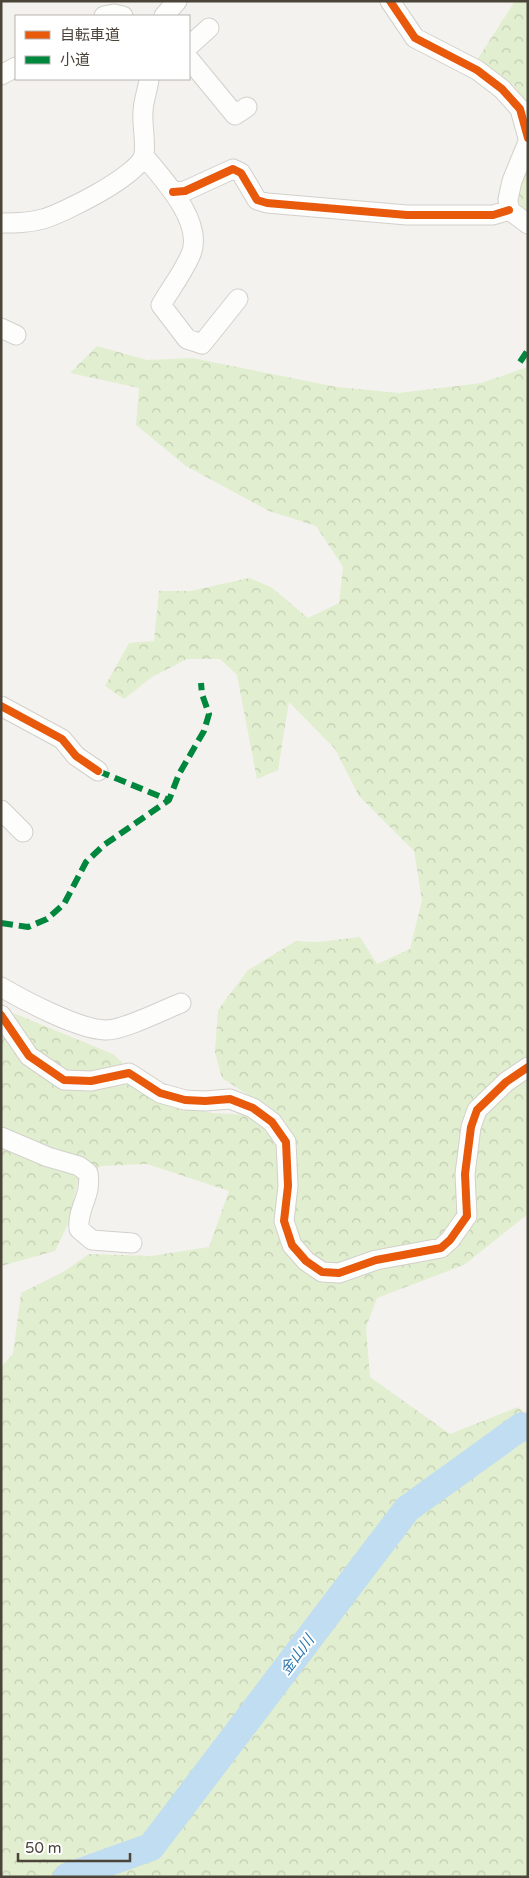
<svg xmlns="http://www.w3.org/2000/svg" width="529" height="1878" font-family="'Varela Round','Noto Sans JP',sans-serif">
  <defs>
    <pattern id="forest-crowns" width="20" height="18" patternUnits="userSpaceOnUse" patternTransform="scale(1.25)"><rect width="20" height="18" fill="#e1eecf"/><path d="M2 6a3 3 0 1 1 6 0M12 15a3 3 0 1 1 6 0" fill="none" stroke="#c3cdb2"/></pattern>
  </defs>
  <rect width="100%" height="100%" fill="#f4f2ee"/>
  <path fill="url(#forest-crowns)" d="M515,1H528V107L514,85L475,63Z
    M528,153V214L520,208L517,183Z
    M97,346L147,360L192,358L337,387L399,393L481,383L528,367V1214L464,1265L377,1298L366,1327L370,1377L450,1434L518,1407L528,1417V1877H1V1367L13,1354L21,1293L63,1272L89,1254L151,1256L209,1247L229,1191L147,1164L101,1166L78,1182L68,1224L55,1251L1,1266V1008L113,1054L166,1103L213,1113L249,1115L250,1096L222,1078L215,1052L218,1010L248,970L296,941L318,942L360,937L377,964L410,949L422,900L414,851L359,796L335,749L289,702L278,770L257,779L237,675L220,659H187L152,677L124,699L105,686L129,643L154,641L159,591H190L249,578L271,587L308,618L339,603L343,567L316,526L269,511L186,466L136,425L139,388L70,373Z"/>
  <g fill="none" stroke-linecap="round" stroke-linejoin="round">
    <path stroke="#c0ddf1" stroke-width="28" d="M67,1877L151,1847L407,1509L522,1426L528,1428"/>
    <defs>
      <path id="minor" d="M390,1L415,38L477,70L502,89L520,109L528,138
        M104,16L114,14L123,16
        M164,16L177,1
        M189,46L209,28
        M189,59L235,115L247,107
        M1,75L16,67
        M528,142L512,181L508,199L509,210L528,224
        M144,156C163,179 204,222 191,254C184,271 171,288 161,305L187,339L202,344L238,299
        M173,192L185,191L233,169L241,173L257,200L267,203L407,215H493L509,210
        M1,223C15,223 29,223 43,219C63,213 141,175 144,154C146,141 142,126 143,112C143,101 148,90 149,79
        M1,328L16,335
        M1,706L62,739L76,756L98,771
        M1,810L23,832
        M1,987C25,1001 78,1029 105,1030C122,1031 163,1010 181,1003
        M1,1015L29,1056L64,1080L91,1081L129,1073L160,1093L185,1100L205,1101L230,1099L253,1108L272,1122L286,1142L288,1186L284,1221L292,1245L306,1261L322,1272L339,1273L376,1260L441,1248L450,1240L467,1216L465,1174L471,1127L477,1110L506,1082L528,1067
        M1,1137L48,1157L79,1166L88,1173C92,1197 77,1207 79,1229L92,1240L132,1243"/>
    </defs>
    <use href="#minor" stroke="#d2d0cb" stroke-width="21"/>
    <use href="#minor" stroke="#fdfdfc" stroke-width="19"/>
    <path stroke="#00873e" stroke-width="6" stroke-dasharray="12 6" stroke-linecap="butt" d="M520,362L528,350
      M98,771L169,800
      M1,923L28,927L47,919L64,904L86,862L104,845L169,800L179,774L204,731L209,714L202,694L201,683"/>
    <defs>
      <path id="cycleway" d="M390,1L415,38L477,70L502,89L520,109L528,138
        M173,192L185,191L233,169L241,173L257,200L267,203L407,215H493L509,210
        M1,706L62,739L76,756L98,771
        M1,1015L29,1056L64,1080L91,1081L129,1073L160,1093L185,1100L205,1101L230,1099L253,1108L272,1122L286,1142L288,1186L284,1221L292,1245L306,1261L322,1272L339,1273L376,1260L441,1248L450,1240L467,1216L465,1174L471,1127L477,1110L506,1082L528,1067"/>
    </defs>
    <use href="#cycleway" stroke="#fff" stroke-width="11"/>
    <use href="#cycleway" stroke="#e8590c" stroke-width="8"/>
  </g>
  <g text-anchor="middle" stroke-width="4" stroke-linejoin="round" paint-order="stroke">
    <g font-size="15" font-style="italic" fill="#2e7ab2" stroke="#fff">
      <text transform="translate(297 1655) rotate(-53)" y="5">金山川</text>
    </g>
  </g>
  <rect width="529" height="1878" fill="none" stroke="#4b4439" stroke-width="5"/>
  <rect x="15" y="15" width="175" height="65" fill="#ffffff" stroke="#b7b4b0"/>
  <rect x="25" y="31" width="25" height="8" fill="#e8590c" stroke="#b7b4b0"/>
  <text x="60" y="40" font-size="15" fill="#4b4439">自転車道</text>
  <rect x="25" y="56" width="25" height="8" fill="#00873e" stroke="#b7b4b0"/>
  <text x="60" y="65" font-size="15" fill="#4b4439">小道</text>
  <path d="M18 1853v8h112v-8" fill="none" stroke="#4b4439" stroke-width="2.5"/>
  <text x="25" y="1853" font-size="15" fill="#4b4439" stroke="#ffffff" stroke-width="4" paint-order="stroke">50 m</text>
</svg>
